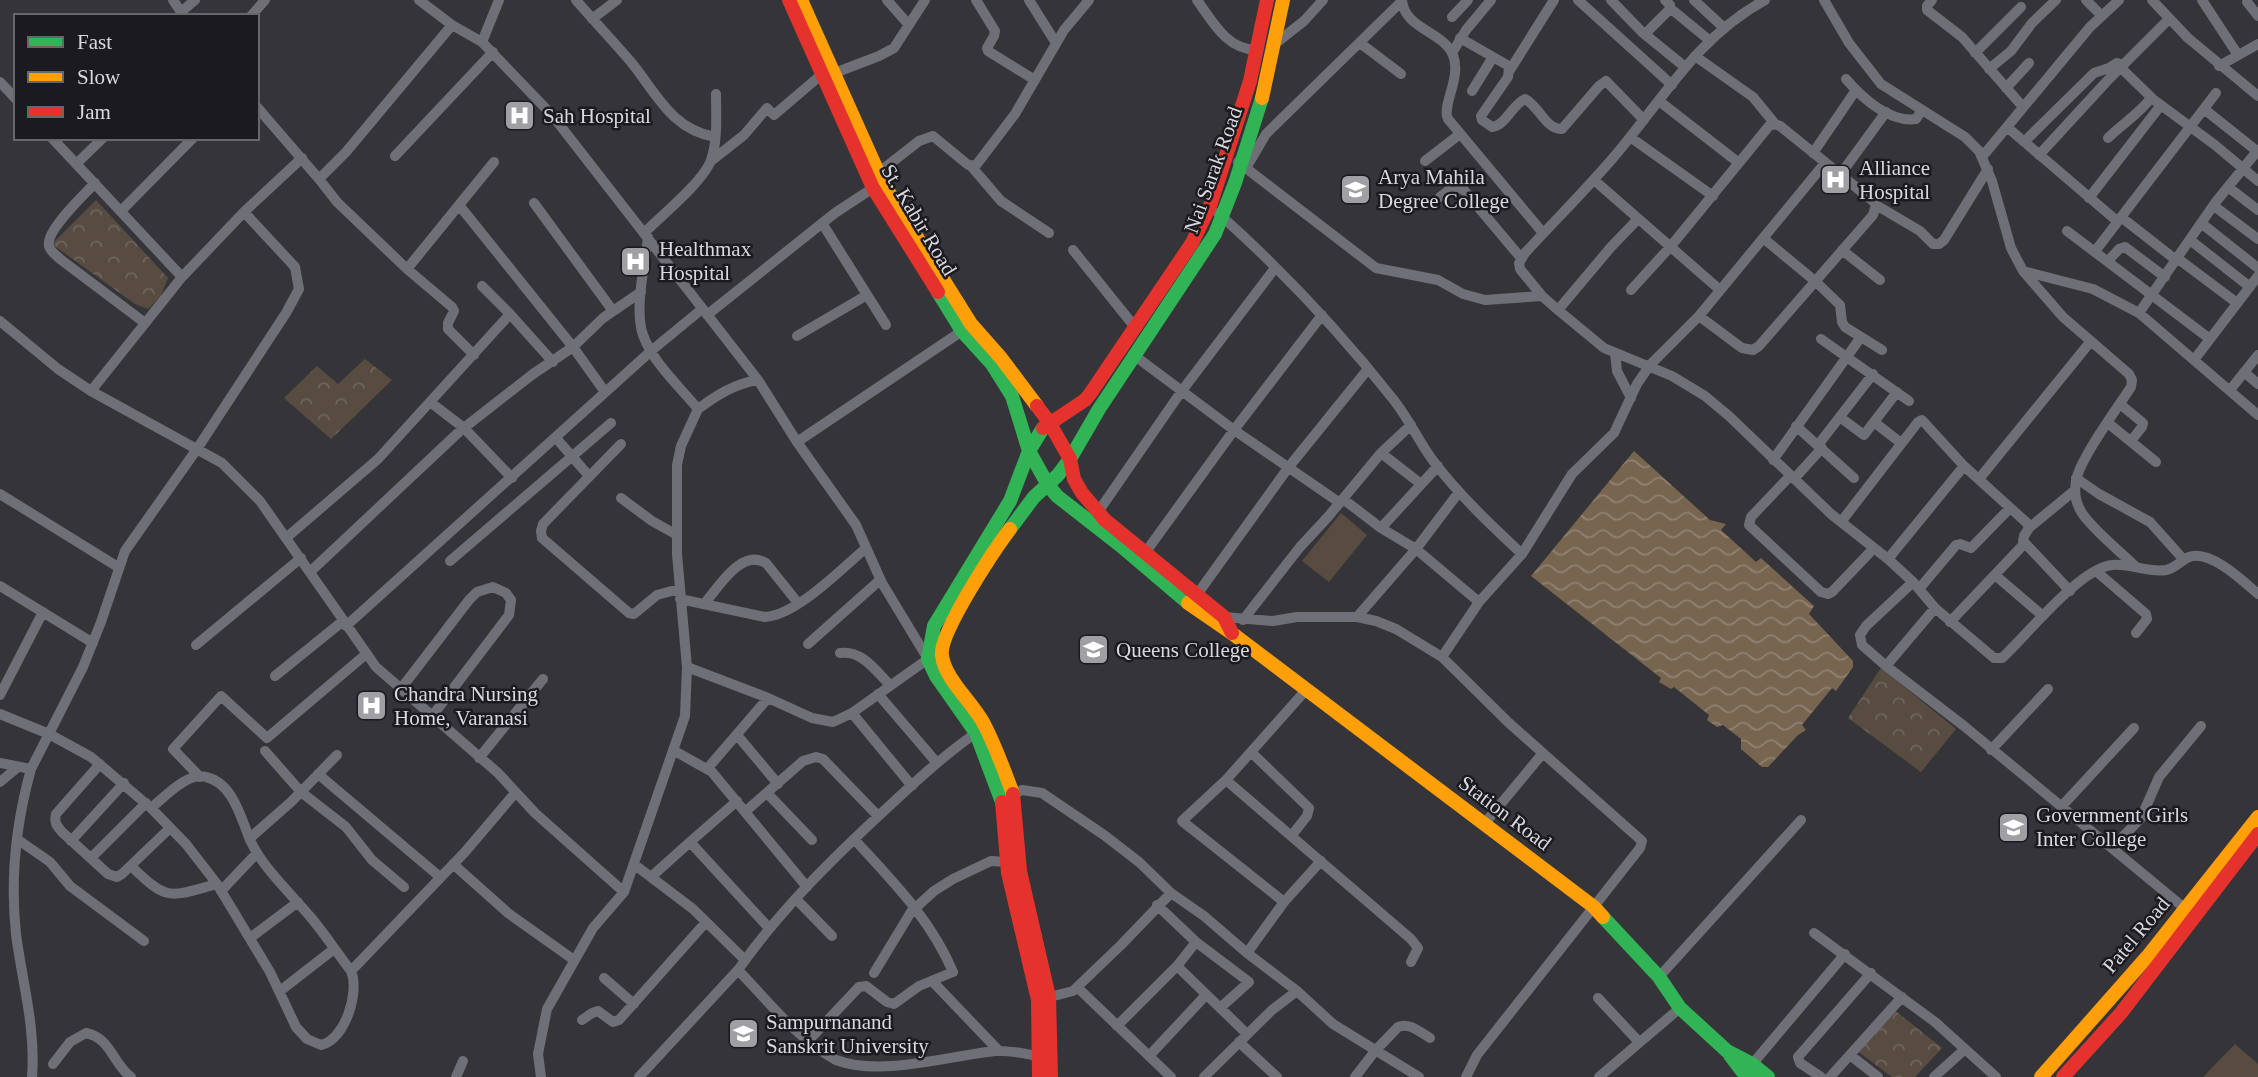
<svg xmlns="http://www.w3.org/2000/svg" width="2258" height="1077" font-family="'Times New Roman',serif">
  <defs>
    <pattern id="park-crowns" width="20" height="18" patternUnits="userSpaceOnUse" patternTransform="scale(1.75)"><rect width="20" height="18" fill="#584c41"/><path d="M2 6a3 3 0 1 1 6 0M12 15a3 3 0 1 1 6 0" fill="none" stroke="#6f655c"/></pattern>
    <pattern id="water-waves" width="16" height="10" patternUnits="userSpaceOnUse" patternTransform="scale(1.75)"><rect width="16" height="10" fill="#776550"/><path d="M0 5q4-4 8 0t8 0" fill="none" stroke="#908171"/></pattern>
  </defs>
  <rect width="100%" height="100%" fill="#353539"/>
  <path fill="url(#park-crowns)" d="M96,200L168,278L160,297L148,309L135,304L52,244Z
    M365,359L392,380L331,439L284,398L317,366L338,384Z
    M1881,668L1956,729L1921,772L1848,718Z
    M1888,1005L1942,1048L1915,1077H1892L1852,1047Z"/>
  <path fill="#584c41" d="M1341,513L1367,535L1329,582L1302,561Z
    M2235,1044L2258,1064V1077H2203Z"/>
  <path fill="url(#water-waves)" d="M1634,451L1710,520L1726,524L1721,530L1756,562L1761,558L1814,606L1809,614L1853,661V667L1836,691L1832,688L1802,725L1806,730L1798,735L1768,767H1762L1741,749V739L1723,725L1717,727L1707,720L1709,715L1674,687L1671,689L1659,682L1661,678L1531,576Z"/>
  <g fill="none" stroke-linecap="round" stroke-linejoin="round">
    <path stroke="#6f6f78" stroke-width="10" d="M173,0L183,15
      M419,0L452,25
      M576,0C594,21 613,41 631,62C657,94 671,129 715,137
      M887,0L908,24
      M976,0L995,31L994,36L987,48L988,51L1035,80
      M1029,0L1056,43
      M1197,0C1213,22 1227,50 1257,50
      M1402,0C1404,29 1443,31 1453,55C1462,78 1441,106 1448,119L1543,233
      M1578,0L1672,85
      M1611,0L1642,32H1647L1669,10L1670,5L1665,0
      M1694,0L1723,27
      M1765,0C1701,35 1668,91 1623,146C1593,183 1558,217 1525,253L1519,263L1520,269L1542,296L1558,310L1604,348L1672,376L1705,396L1729,416L1831,514L1888,559L1913,582L1935,608L1994,658H2002C2027,635 2080,568 2112,565C2130,563 2148,573 2166,570C2176,568 2181,560 2189,557C2210,549 2243,581 2258,594
      M1824,0L1849,43L1881,84L1965,137L1979,151L1992,181L2011,248L2023,271L2063,317L2129,374L2132,380L2131,387C2118,407 2079,460 2076,481C2074,492 2076,504 2082,513C2093,530 2121,552 2136,567
      M1932,0L1927,6V10L1962,37L2023,107
      M2086,0L2101,15
      M2152,0L2188,38L2258,96
      M2202,0L2238,55
      M2247,2L2258,16
      M1670,8L1709,40
      M181,12L195,0
      M251,16L265,0
      M1452,17L1468,0
      M592,19L617,0
      M1642,32L1685,67
      M1460,38L1507,65L1509,68L1508,77L1481,116L1482,120L1492,127C1506,125 1512,105 1525,99C1539,106 1546,130 1562,129L1599,86L1606,81L1644,120
      M482,42L552,115L758,380L797,442L856,525L882,583L928,659L852,713L833,722L812,718L768,698L687,667
      M1276,43L1304,21L1323,0
      M1360,43L1401,74
      M1452,53L1466,30L1491,0
      M1975,53L2021,7
      M1695,56L1753,97L1775,124
      M2219,66L2258,44
      M2121,68L2154,100L2215,145L2258,181
      M1989,69L2011,51L2032,23L2056,0
      M1510,70L1554,0
      M832,74L879,56L894,48L925,0
      M1846,79C1862,98 1890,123 1916,119L1922,110
      M0,82L16,99
      M2006,88L2029,63
      M1472,91L1493,57
      M1659,101L1739,163
      M257,107L319,179L346,152L452,25L482,42L499,0
      M2204,109L2257,151
      M2007,127L2117,221
      M1630,137L1713,196
      M52,138L182,277
      M2108,138C2122,124 2139,114 2151,98
      M2024,142L2094,73L2109,68L2117,63L2124,65
      M1813,153L1856,90
      M2039,155L2108,80L2169,19
      M395,156L493,52
      M1982,157L2090,27L2119,0
      M711,161L744,135L767,108L774,115L821,75
      M1425,161L1460,134
      M1238,162L1376,268L1438,280L1463,294L1485,300L1542,296
      M76,164L103,138
      M971,166L1001,201L1049,233
      M1246,168L1266,134L1402,1
      M878,173L919,141L933,136L967,164L971,166L977,164L1015,114L1064,30L1089,0
      M1840,175L1886,112
      M319,179L337,202L407,269L459,205L573,347L605,392
      M1594,180L1720,290
      M95,183C84,195 45,231 49,246C50,251 56,255 60,259L145,323
      M2228,187L2258,210
      M1440,197L1452,188L1463,189L1521,258
      M2089,198L2161,105
      M534,203L613,311
      M459,205L494,162
      M1876,205L1920,231L1933,244H1939L1944,240L1988,169
      M2214,206L2258,239
      M121,211L193,138
      M1218,213C1282,270 1341,333 1393,399C1409,419 1419,442 1434,462C1460,496 1491,525 1522,554
      M2121,217L2176,260
      M822,223L886,325
      M2201,223L2258,268
      M2067,231L2210,339
      M645,232C661,216 704,181 711,160C718,140 716,115 716,94
      M648,237C645,264 634,309 643,335C653,363 680,387 698,409C717,395 734,384 758,380
      M1763,238L1815,281L1840,305L1842,322L1845,327L1882,350
      M2190,240L2250,287
      M1073,250L1134,326
      M1842,250L1880,280
      M2096,250L2216,93
      M2177,258L2237,303
      M2109,260L2119,249L2125,247L2165,277
      M407,269L452,307L454,311L448,323V329L474,355
      M2023,271L2093,289L2139,313L2258,415
      M482,286L510,314
      M1631,290L1671,246L1769,126L1775,124L1780,126L1873,201L1876,205L1873,215L1759,346L1753,350L1742,348L1699,316
      M1558,310L1611,247L1638,219
      M2139,313L2215,203L2258,150
      M707,315L835,213L876,186
      M0,321L58,369L91,391L222,463L260,501L376,667L498,773L535,813L624,892
      M797,336L867,295
      M1821,339L1909,401
      M1615,353L1617,371L1631,398
      M1135,356L1234,430L1340,503
      M2194,360L2258,276
      M2244,372L2258,384
      M2230,390L2258,355
      M91,391L182,277L244,212L302,158
      M430,402L464,428L512,478
      M2120,404L2143,423L2142,427L2131,441
      M1841,418L1864,435L1897,392
      M1874,422L1901,443
      M2108,423L2156,462
      M1796,426L1854,478
      M556,438L589,476
      M797,442L965,329
      M621,444L543,524L541,531L542,538L629,613L634,614L657,595L679,589
      M1818,445L1873,374
      M1381,453L1421,484
      M1773,460L1861,337
      M1790,476L1751,517L1749,525L1821,592L1828,594L1832,592L1874,548
      M2076,478L2099,494L2150,522L2184,560
      M1794,479L1822,448
      M1979,479L2091,341
      M0,494L118,567
      M621,498L652,521L677,535
      M1343,499L1381,528L1416,549L1479,602
      M1098,512L1181,392L1275,268
      M1841,522L1918,422L1922,420L1964,466L2027,523L2029,528L2024,536L2023,541L2070,591
      M1381,528L1438,466
      M2029,528L2075,490
      M286,538L378,459L510,314L553,362
      M1145,553L1234,430L1322,315
      M1888,559L1964,466
      M450,561L611,423
      M2096,571L2146,614L2147,619L2136,633
      M310,572L460,431L533,374L573,347L603,318L641,292
      M1995,575L2043,616
      M1913,582L1866,626L1860,635L1862,645L1886,666L1964,726L2188,911
      M0,586L93,643
      M1919,589L1956,545L1960,544L1971,548L2010,508
      M1196,596L1288,468L1368,369
      M680,599L765,617C797,615 841,569 865,549
      M704,604C719,587 741,548 766,563L798,603
      M1357,617L1416,549L1459,492
      M1222,619L1224,617L1273,621L1297,617H1357L1376,621L1396,629L1442,657L1509,723L1642,841L1640,848L1477,1055L1466,1077
      M1243,620L1300,547L1327,518L1381,453L1411,425
      M1950,622L2025,543
      M346,626L651,351L702,309
      M808,644L880,580
      M196,645L301,558
      M840,653C862,650 875,670 890,685
      M1442,657L1479,602L1522,554L1572,474L1614,433L1637,384L1650,365L1699,316L1825,163
      M1886,666L1935,608
      M275,676L343,621
      M400,690L469,600L477,592L493,587L506,593L511,600L509,615L433,715
      M878,694L937,763
      M0,695L43,612
      M852,713L912,786
      M0,714L49,734L91,757L151,808L186,844L217,884L270,972L296,1027L307,1039L321,1045C345,1040 360,992 351,971L465,852L515,793
      M737,735L778,784
      M673,750L712,772L807,887
      M1991,750L2048,689
      M265,751L301,792L346,827L372,860L404,887
      M1251,752L1309,808L1307,816L1292,835
      M479,758L543,679
      M0,763L31,769
      M100,764L56,814C54,822 56,825 62,832L108,874L117,877L122,874L170,828
      M707,769L768,698
      M318,774L440,877
      M200,777L173,749L221,696L267,738L365,655
      M1226,780L1306,690
      M0,782L18,767
      M767,793L812,840
      M1013,795L1022,790L1042,793L1104,835L1139,862L1171,893L1204,916L1247,953L1297,991L1333,1024L1419,1077
      M2061,807L2134,728
      M151,808C165,797 187,772 206,777C233,783 241,818 250,840C264,870 292,894 313,920C326,936 338,954 351,971
      M746,811L803,761L816,757L823,759L878,816
      M1485,823L1543,753
      M250,838L291,802L337,755
      M17,839L50,862L70,886L144,941
      M71,841L124,783
      M690,842L737,801
      M2112,848L2141,818L2159,777L2201,726
      M91,858L146,803
      M453,864L508,913L574,960
      M635,865L693,909L745,960
      M131,866C168,902 169,897 217,884
      M651,877L690,842L769,928
      M221,891L257,853
      M796,899L832,936
      M1284,902L1182,821L1226,780L1411,939L1418,948L1411,962
      M1157,905L1196,942L1249,982L1220,1008
      M1814,933L1935,1022L1996,1077
      M250,938L298,902
      M1247,953L1284,902L1321,861
      M1177,966L1247,1034
      M738,970C780,910 833,858 886,809C915,782 944,755 976,733
      M874,973L911,912L934,891L953,879L991,861L1007,862
      M1659,977L1801,820
      M604,978L634,1004
      M933,982L999,1051
      M1078,988L1171,1077
      M280,991L334,949
      M1046,998L1073,991L1121,945L1171,893
      M1598,998L1639,1042
      M582,1020L592,1013L598,1011L613,1022L619,1020L706,922
      M1117,1026L1177,966L1196,942
      M808,1041L859,987L866,986L887,1002L894,1004L919,986L953,972C930,918 892,881 854,839
      M1239,1042L1277,1077
      M1850,1055L1878,1077
      M1149,1056L1206,995
      M53,1064L70,1042L86,1033C111,1038 113,1064 131,1077
      M1749,1068L1845,954
      M32,1077C36,1028 22,981 16,934C10,878 16,823 31,769L83,667L101,622L125,551L197,449L286,313L299,289L295,267L244,212
      M456,1077L463,1061
      M541,1077L538,1054L547,1009L593,928L624,892L685,716L687,667L677,554V465L681,446L698,409
      M639,1077L738,970C768,1001 798,1040 836,1060C881,1077 948,1056 995,1051C1010,1050 1028,1054 1042,1057
      M1204,1077L1272,1010L1297,991
      M1355,1077L1375,1051L1398,1027C1409,1022 1420,1032 1430,1038
      M1599,1077L1680,1008
      M1821,1077L1800,1063L1798,1057L1871,973
      M1830,1077L1902,997
      M1934,1077L1965,1049"/>
    <path stroke="#30b455" stroke-width="14" d="M938,292L962,331L992,364L1012,396L1029,451L1048,485L1057,496L1121,546L1188,603
      M1010,529L1034,497L1058,475L1070,459L1099,409L1215,234L1235,183L1262,98
      M1002,802L976,733L936,676L928,659L934,626L1010,501L1029,451L1043,428
      M1603,917L1659,977L1680,1008L1727,1051L1752,1064L1768,1077
      M1730,1055L1742,1071L1750,1077"/>
    <path stroke="#ff9f0a" stroke-width="14" d="M801,0L883,183L971,324L1001,358L1037,406
      M1262,98L1283,0
      M1010,529C995,549 938,634 942,656C945,679 973,703 984,724C996,747 1004,770 1013,794
      M1188,603L1233,634L1594,907L1603,917
      M2041,1077L2147,957L2258,817"/>
    <path stroke="#e5322d" stroke-width="14" d="M789,0L873,188L938,292
      M1037,406L1049,422L1070,459L1074,479L1082,493L1105,520L1224,617L1232,633
      M1043,428L1085,400L1090,394L1192,243L1210,206L1250,81L1267,0
      M1013,794L1020,871L1049,997L1051,1077
      M1002,802L1008,873L1038,1000L1039,1077
      M2063,1077L2121,1013L2258,834"/>
  </g>
  <defs>
    <symbol id="hospital-square" viewBox="-11 -11 22 22"><rect x="-9" y="-9" width="18" height="18" rx="4" fill="#9f9fa4" stroke="#1b1b1f"/><path d="M-5-5h3v3.5h4V-5h3V5h-3V1.5h-4V5h-3Z" fill="#fff"/></symbol>
    <symbol id="university-square" viewBox="-11 -11 22 22"><rect x="-9" y="-9" width="18" height="18" rx="4" fill="#9f9fa4" stroke="#1b1b1f"/><path d="M0-5L7-2L0 1L-7-2ZM-4 1L0 2.5L4 1V4Q0 6-4 4Z" fill="#fff"/></symbol>
    <symbol id="school-square" viewBox="-11 -11 22 22"><rect x="-9" y="-9" width="18" height="18" rx="4" fill="#9f9fa4" stroke="#1b1b1f"/><path d="M0-5L7-2L0 1L-7-2ZM-4 1L0 2.5L4 1V4Q0 6-4 4Z" fill="#fff"/></symbol>
  </defs>
  <g fill-rule="evenodd">
    <use href="#hospital-square" x="502" y="98" width="35" height="35"/>
    <use href="#hospital-square" x="1818" y="162" width="35" height="35"/>
    <use href="#university-square" x="1338" y="172" width="35" height="35"/>
    <use href="#hospital-square" x="618" y="244" width="35" height="35"/>
    <use href="#school-square" x="1076" y="632" width="35" height="35"/>
    <use href="#hospital-square" x="354" y="688" width="35" height="35"/>
    <use href="#university-square" x="1996" y="810" width="35" height="35"/>
    <use href="#university-square" x="726" y="1016" width="35" height="35"/>
  </g>
  <g text-anchor="middle" stroke-width="5" stroke-linejoin="round" paint-order="stroke">
    <g font-size="21" fill="#d8d8dd" stroke="#1b1b1f" text-anchor="start">
      <text x="543" y="123">Sah Hospital</text>
      <text x="1859" y="175">Alliance<tspan x="1859" dy="24">Hospital</tspan></text>
      <text x="1378" y="184">Arya Mahila<tspan x="1378" dy="24">Degree College</tspan></text>
      <text x="659" y="256">Healthmax<tspan x="659" dy="24">Hospital</tspan></text>
      <text x="1116" y="657">Queens College</text>
      <text x="394" y="701">Chandra Nursing<tspan x="394" dy="24">Home, Varanasi</tspan></text>
      <text x="2036" y="822">Government Girls<tspan x="2036" dy="24">Inter College</tspan></text>
      <text x="766" y="1029">Sampurnanand<tspan x="766" dy="24">Sanskrit University</tspan></text>
    </g>
    <g font-size="21" fill="#d8d8dd" stroke="#1b1b1f">
      <text transform="translate(1213 170) rotate(-70)" y="7">Nai Sarak Road</text>
      <text transform="translate(919 220) rotate(59)" y="7">St. Kabir Road</text>
      <text transform="translate(1505 813) rotate(37)" y="7">Station Road</text>
      <text transform="translate(2136 935) rotate(-50)" y="7">Patel Road</text>
    </g>
  </g>
  <rect x="14" y="14" width="245" height="126" fill="#1b1b1f" stroke="#67676b" stroke-width="2"/>
  <rect x="28" y="37" width="35" height="10" fill="#30b455" stroke="#67676b" stroke-width="2"/>
  <text x="77" y="49" font-size="21" fill="#d8d8dd">Fast</text>
  <rect x="28" y="72" width="35" height="10" fill="#ff9f0a" stroke="#67676b" stroke-width="2"/>
  <text x="77" y="84" font-size="21" fill="#d8d8dd">Slow</text>
  <rect x="28" y="107" width="35" height="10" fill="#e5322d" stroke="#67676b" stroke-width="2"/>
  <text x="77" y="119" font-size="21" fill="#d8d8dd">Jam</text>
</svg>
